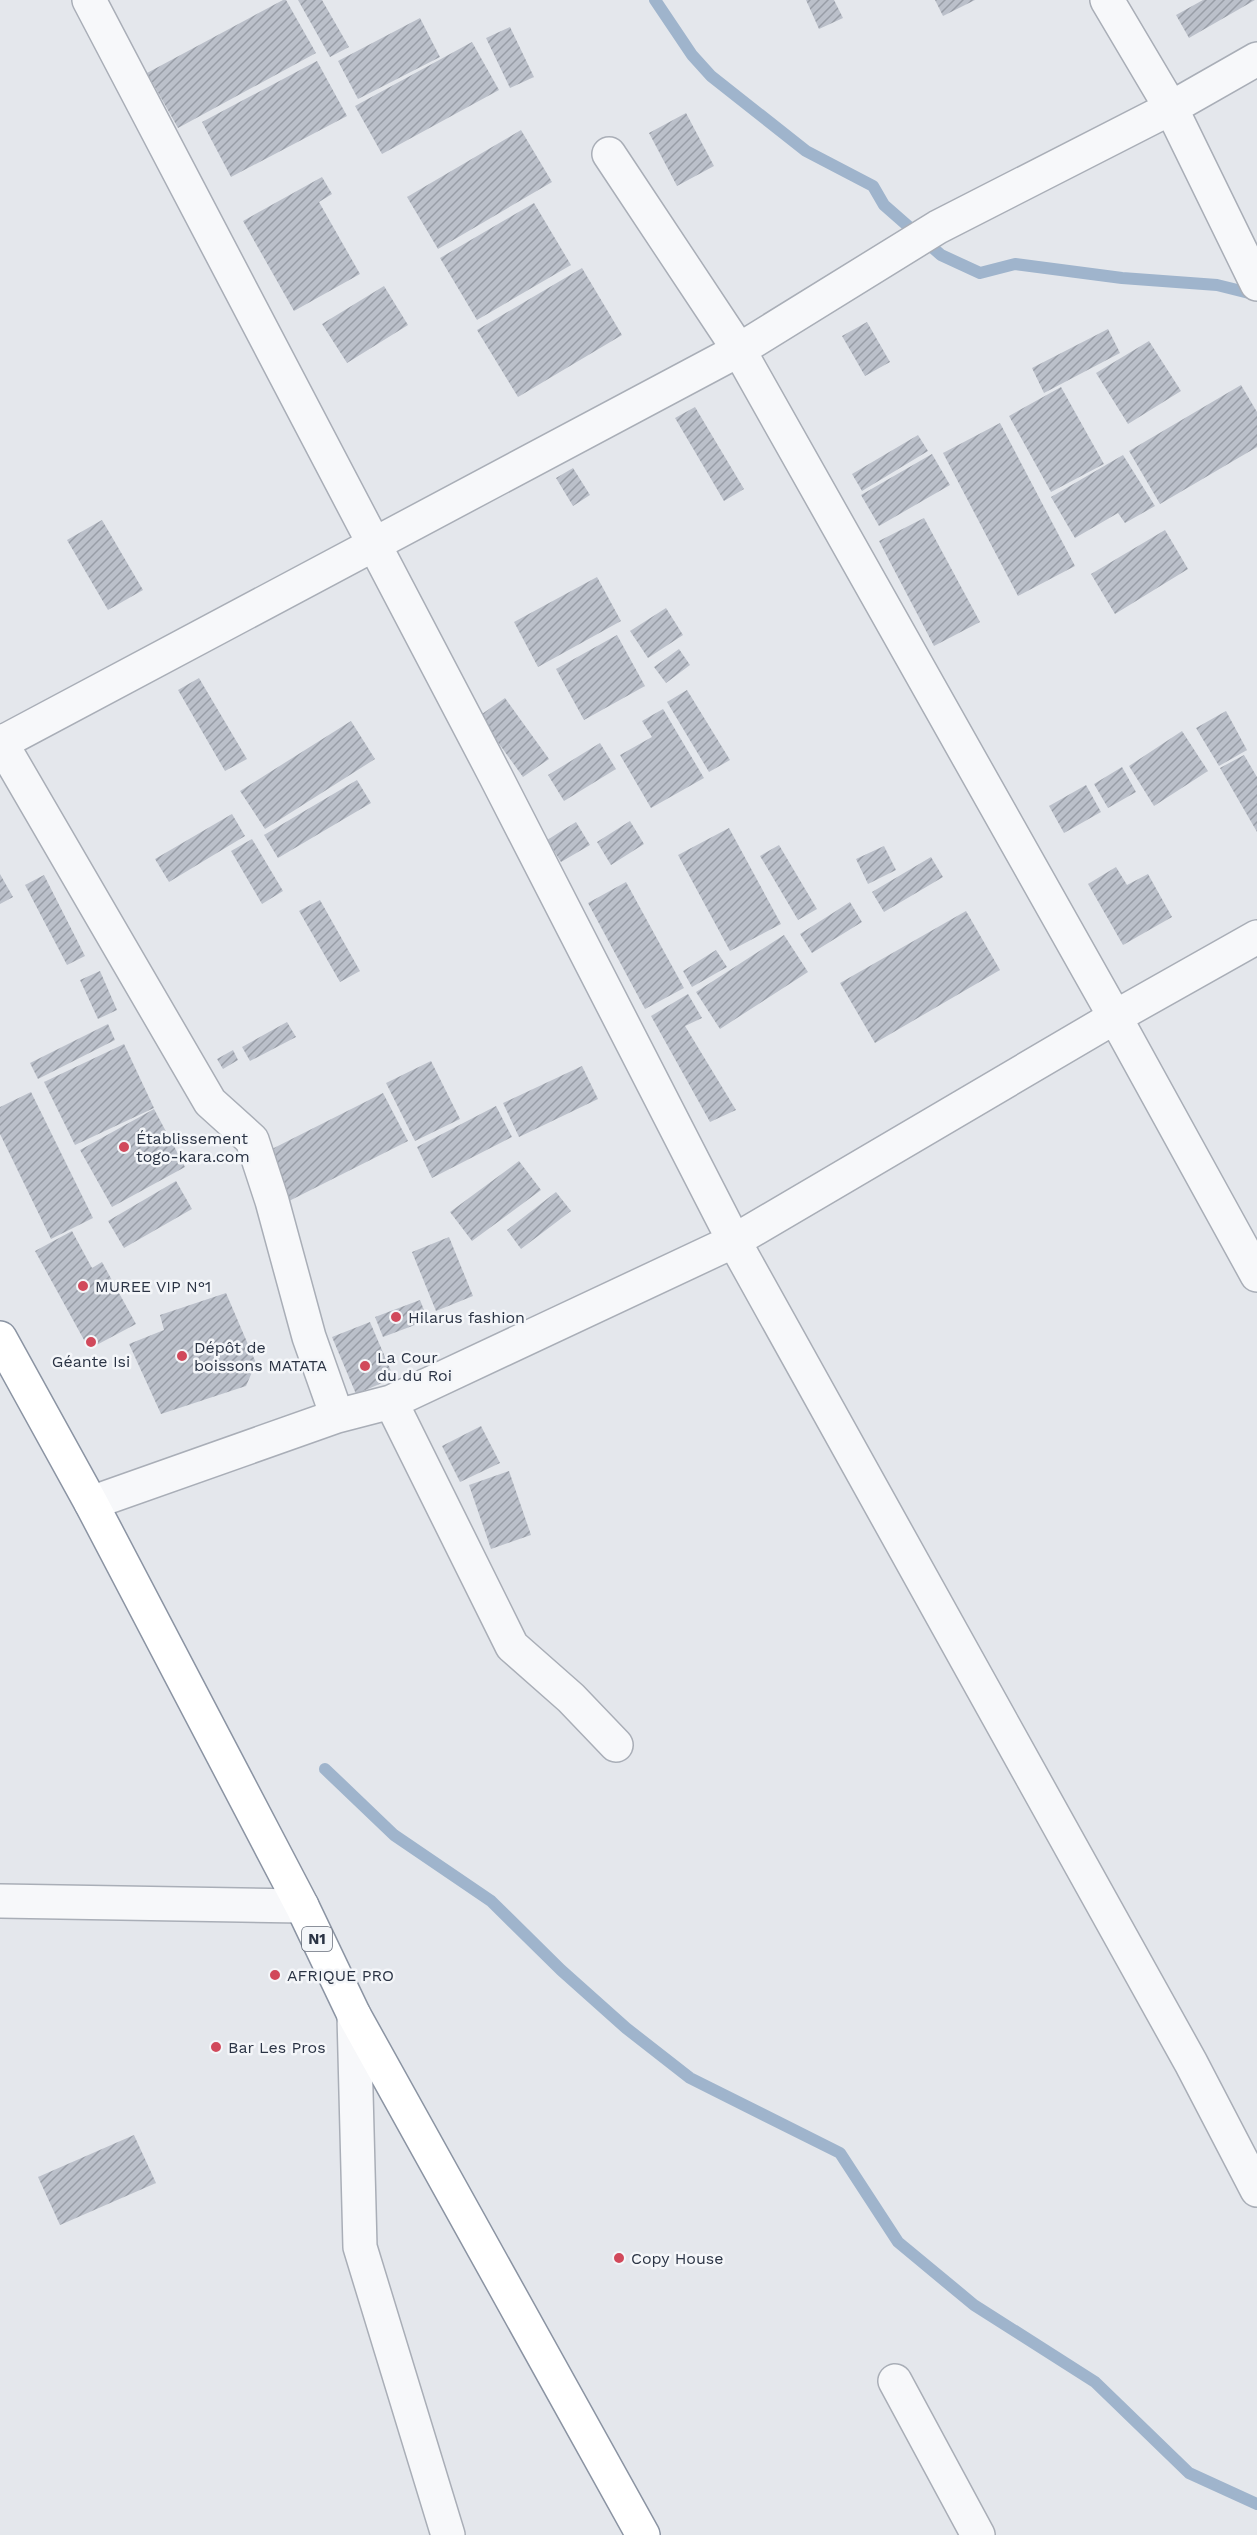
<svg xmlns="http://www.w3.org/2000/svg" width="1257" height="2535" font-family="'Work Sans',sans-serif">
  <defs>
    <pattern id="building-hatch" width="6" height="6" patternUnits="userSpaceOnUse" patternTransform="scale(1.5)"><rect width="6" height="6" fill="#bbc0ca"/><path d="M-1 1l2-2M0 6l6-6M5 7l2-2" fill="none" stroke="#989da6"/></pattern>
  </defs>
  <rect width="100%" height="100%" fill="#e4e7ec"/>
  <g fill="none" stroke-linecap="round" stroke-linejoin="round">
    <path stroke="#9fb4cc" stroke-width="12" d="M655,0L692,55L711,76L806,151L873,186L884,205L941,255L980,273L1015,264L1122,278L1217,285L1257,295
      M325,1769L394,1835L491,1901L561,1970L626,2028L690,2078L840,2153L898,2242L974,2305L1095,2382L1189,2473L1257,2504"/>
  </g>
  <path fill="url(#building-hatch)" d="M283,0H286L316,53L178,128L147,73Z
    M298,0H322L349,47L330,57Z
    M806,0H834L843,18L819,29Z
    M935,0H975L943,16Z
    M1203,0H1255L1189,38L1176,15Z
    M420,18L440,57L358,99L338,61Z
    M510,27L534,77L510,88L486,38Z
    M472,42L499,90L382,154L355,106Z
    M317,61L347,116L231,177L202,122Z
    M686,113L714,166L677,186L649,133Z
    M521,130L552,182L438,249L407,197Z
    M322,177L332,194L319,202L360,274L294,311L243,221Z
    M534,203L571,265L477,320L440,258Z
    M582,268L622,335L518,397L477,330Z
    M384,286L408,325L347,363L322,324Z
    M867,322L890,362L865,376L842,336Z
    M1108,329L1120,353L1044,393L1032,368Z
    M1149,341L1181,391L1128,424L1096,373Z
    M1241,385L1257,412V447L1160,504L1129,451Z
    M1061,387L1104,464L1051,492L1009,416Z
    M695,407L744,489L724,501L675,418Z
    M1000,423L1075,566L1018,596L943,453Z
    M918,435L928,451L862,491L852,474Z
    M932,454L950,485L879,526L861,495Z
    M1123,455L1155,506L1125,523L1118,513L1075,538L1051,497Z
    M573,468L590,495L573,506L556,478Z
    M924,518L980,622L934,646L879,541Z
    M102,520L143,590L108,610L67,540Z
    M1165,530L1188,569L1115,614L1091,574Z
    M597,577L621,621L538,667L514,622Z
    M666,608L683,635L648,658L630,631Z
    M617,635L645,686L584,720L556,669Z
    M679,649L690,665L666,683L654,667Z
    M199,678L247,759L225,771L178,690Z
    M687,690L730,760L709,772L667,702Z
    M505,698L549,759L523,777L479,716Z
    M663,709L704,778L651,808L620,755L652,737L642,721Z
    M1226,711L1247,750L1219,766L1196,728Z
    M351,721L375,759L265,829L240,791Z
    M1182,731L1208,771L1154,806L1129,766Z
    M600,743L616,769L564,801L548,775Z
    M1244,755L1257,777V832L1220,768Z
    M1122,767L1136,792L1108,808L1094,784Z
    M357,780L371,803L278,858L264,835Z
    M1086,785L1101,812L1064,833L1049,806Z
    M232,814L245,836L169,882L155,859Z
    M630,821L644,844L611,865L597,842Z
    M576,822L590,845L561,862L547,840Z
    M729,828L781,924L730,951L678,855Z
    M252,839L283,891L262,904L231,851Z
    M779,845L817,909L798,920L760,856Z
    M884,846L896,870L868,884L856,859Z
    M931,857L943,877L884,912L872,892Z
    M1116,867L1127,885L1148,874L1172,917L1123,945L1088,884Z
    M0,874L13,897L0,904Z
    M44,875L85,956L67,965L25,885Z
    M626,882L684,988L645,1009L588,903Z
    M320,900L360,971L340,982L299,911Z
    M850,902L862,922L812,953L800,934Z
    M966,911L1000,970L875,1043L840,983Z
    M784,935L808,972L720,1029L696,992Z
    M716,950L727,967L692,987L683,971Z
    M100,971L117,1010L98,1019L80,980Z
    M688,994L702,1018L685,1026L736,1110L710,1122L651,1016Z
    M287,1022L296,1037L250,1061L242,1047Z
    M108,1024L115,1040L38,1079L30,1063Z
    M124,1044L154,1108L75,1145L44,1082Z
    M233,1050L238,1060L223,1069L217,1059Z
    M431,1061L460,1119L415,1141L386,1083Z
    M582,1066L598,1099L519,1137L503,1103Z
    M31,1092L93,1218L51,1239L0,1134V1107Z
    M383,1093L408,1141L289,1201L264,1153Z
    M496,1106L512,1137L432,1178L417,1147Z
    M154,1109L185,1167L112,1207L80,1150Z
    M519,1161L541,1190L472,1241L450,1212Z
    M176,1181L192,1209L124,1248L108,1221Z
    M556,1192L571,1211L521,1249L507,1230Z
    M72,1231L92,1268L102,1262L136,1324L89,1349L35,1251Z
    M449,1237L473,1296L436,1311L412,1252Z
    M226,1293L256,1363L246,1386L161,1414L129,1344L164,1330L160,1315Z
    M420,1300L428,1320L383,1337L375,1317Z
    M370,1322L394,1378L356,1394L332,1337Z
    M481,1426L500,1463L460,1482L442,1446Z
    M509,1471L531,1535L491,1549L469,1485Z
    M134,2135L156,2183L60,2225L38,2177Z"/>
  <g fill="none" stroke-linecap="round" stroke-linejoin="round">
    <defs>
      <path id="minor" d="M89,0L495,775L734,1241L1191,2063L1257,2190
        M1107,0L1171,108L1257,284
        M609,154L739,350L1115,1017L1257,1275
        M0,741L210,1102L252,1140L272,1201L309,1337L337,1416
        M1,743L739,350L938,227L1171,108L1257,59
        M391,1402L512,1646L571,1698L616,1745
        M91,1503L337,1416L391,1402L734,1241L1115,1017L1257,937
        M0,1901L302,1906
        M354,2015L360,2247L448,2535
        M895,2381L978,2535"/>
      <path id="highway" d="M0,1338L91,1503L302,1906L354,2015L643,2535"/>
    </defs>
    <use href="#minor" stroke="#a9aeb7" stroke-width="36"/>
    <use href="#highway" stroke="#8b94a3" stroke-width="36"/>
    <use href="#minor" stroke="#f7f8fa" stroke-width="33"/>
    <use href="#highway" stroke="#fff" stroke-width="33"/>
  </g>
  <g fill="#d1495b" stroke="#f4f6f9" stroke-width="2">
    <circle cx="124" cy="1147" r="6"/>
    <circle cx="83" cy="1286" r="6"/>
    <circle cx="396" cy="1317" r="6"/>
    <circle cx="91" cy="1342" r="6"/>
    <circle cx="182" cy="1356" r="6"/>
    <circle cx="365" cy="1366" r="6"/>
    <circle cx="275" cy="1975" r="6"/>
    <circle cx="216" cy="2047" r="6"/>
    <circle cx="619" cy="2258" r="6"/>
  </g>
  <g text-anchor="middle" stroke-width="5" stroke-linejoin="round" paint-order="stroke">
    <rect fill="#f4f6f9" stroke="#676e7b" stroke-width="1.5" x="302" y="1927" width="30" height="24" rx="4.5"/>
    <g font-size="15" font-weight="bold" fill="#2b3445">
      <text x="317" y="1944">N1</text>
    </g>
    <g font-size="16" fill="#2b3445" stroke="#f4f6f9" text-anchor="start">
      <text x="136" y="1144">Établissement<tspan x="136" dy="18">togo-kara.com</tspan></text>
      <text x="95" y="1292">MUREE VIP N°1</text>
      <text x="408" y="1323">Hilarus fashion</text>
      <text x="194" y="1353">Dépôt de<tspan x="194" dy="18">boissons MATATA</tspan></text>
      <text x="377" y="1363">La Cour<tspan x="377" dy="18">du du Roi</tspan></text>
      <text x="91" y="1367" text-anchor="middle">Géante Isi</text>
      <text x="287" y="1981">AFRIQUE PRO</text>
      <text x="228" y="2053">Bar Les Pros</text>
      <text x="631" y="2264">Copy House</text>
    </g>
  </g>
</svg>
